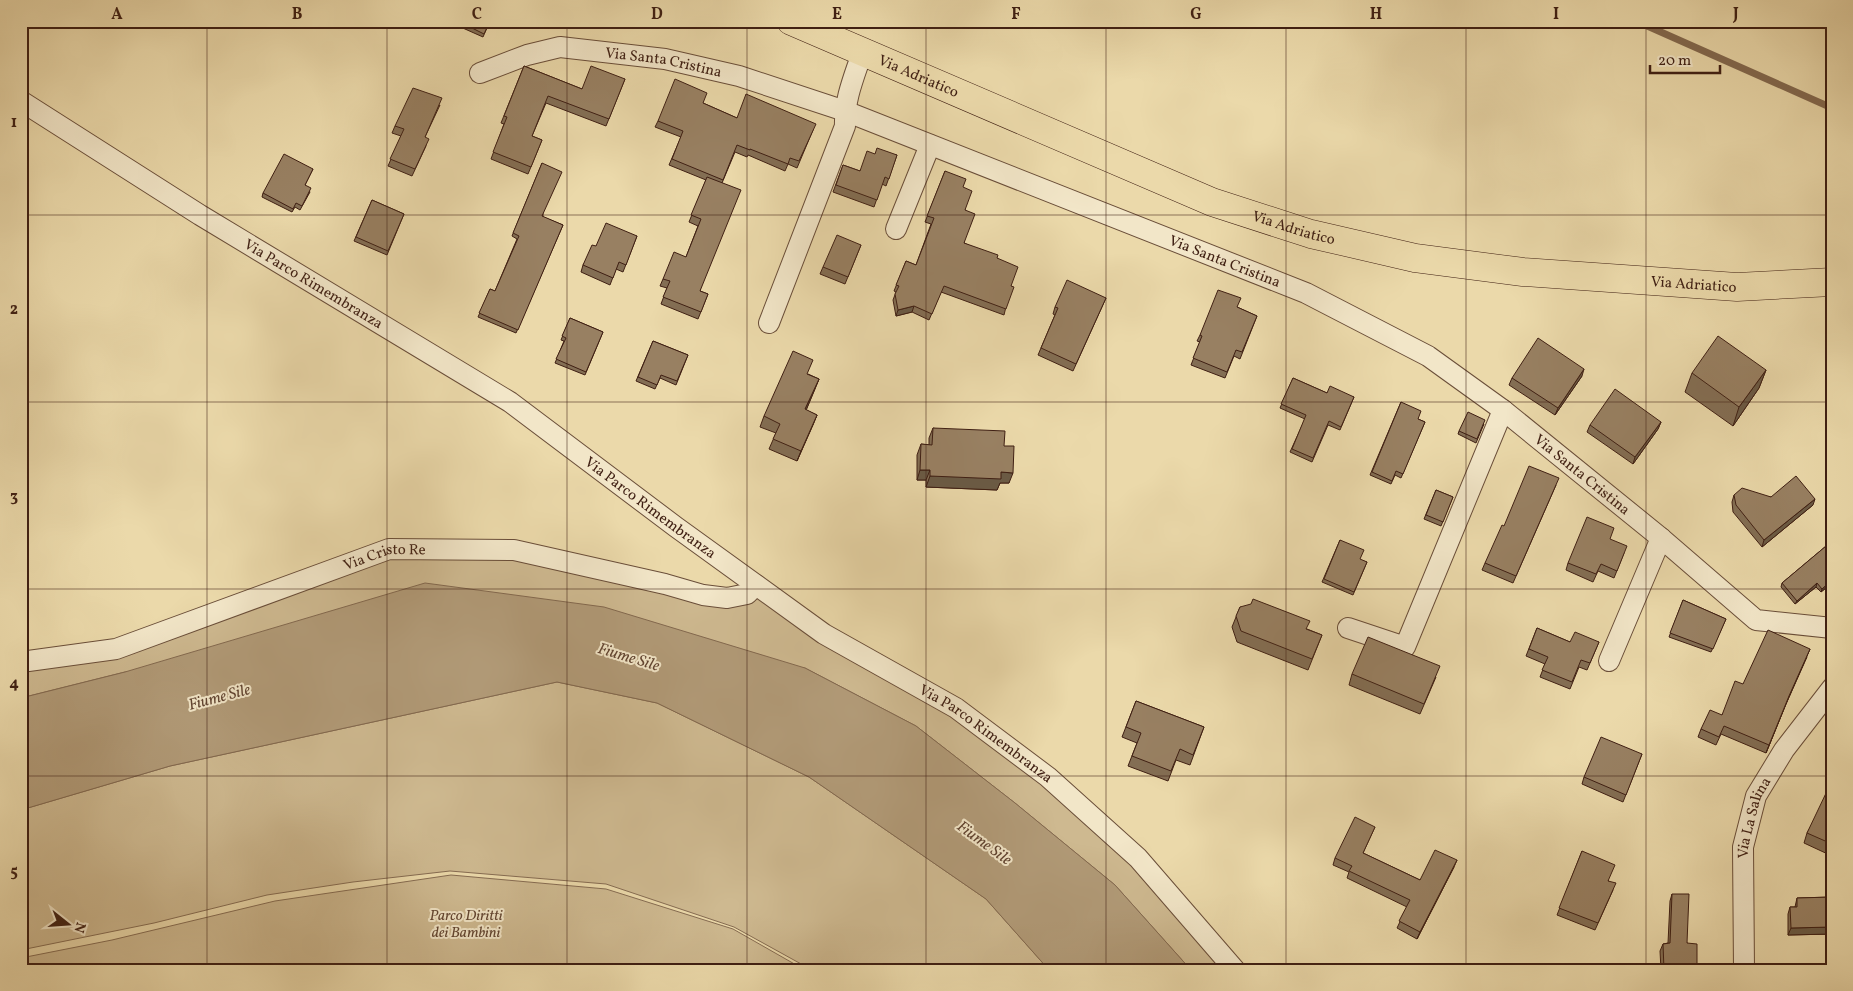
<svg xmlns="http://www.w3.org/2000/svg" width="1853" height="991" font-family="Vollkorn,serif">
  <rect width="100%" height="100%" fill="#ebd9aa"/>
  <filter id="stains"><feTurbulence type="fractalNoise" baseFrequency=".004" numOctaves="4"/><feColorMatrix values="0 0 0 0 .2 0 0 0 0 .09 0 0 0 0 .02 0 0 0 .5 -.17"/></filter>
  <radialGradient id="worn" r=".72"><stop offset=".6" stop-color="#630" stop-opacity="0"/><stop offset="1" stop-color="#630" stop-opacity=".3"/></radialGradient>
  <path fill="#ceb990" stroke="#866c52" d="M389,549L514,550L703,595L756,585L1048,777L1235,970H1191L1115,885L1015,803L916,726L805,668L125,672L21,698V662L116,649Z
    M557,682L657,703L809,777L986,899L1049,970H812L734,927L606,884L450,871L353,882L267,895L154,923L21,950V810L170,766Z
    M451,875L606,889L733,929L805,970H21V958L112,940L275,901Z"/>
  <path fill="#b19a77" stroke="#83694f" d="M425,583L604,607L805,668L916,726L1015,803L1115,885L1191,970H1049L986,899L809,777L657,703L557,682L170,766L21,810V698L125,672Z"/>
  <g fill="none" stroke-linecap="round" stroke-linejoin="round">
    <path stroke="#83694f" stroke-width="7" d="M1636,21L1832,108"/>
    <defs>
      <g id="street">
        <path id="s1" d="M480,73L527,55L560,47L665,59L739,76L845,111L1306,293L1428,356L1503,410L1661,538L1756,620L1832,628"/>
        <path id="s2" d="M21,101L200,215L510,402L676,527L824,634L956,708L1048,777L1138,858L1235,970"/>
        <path d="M896,229L930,145"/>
        <path d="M769,323L845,126C844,100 854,77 862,53"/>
        <path d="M1348,628L1405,647L1503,410"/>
        <path d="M1609,661L1661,538"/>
        <path id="s3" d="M21,662L116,649L389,549L514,550L665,584L703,595L727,598L747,594L756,585"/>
        <path id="s4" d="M1744,970L1743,847L1756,796L1784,750L1832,688"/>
      </g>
      <g id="primary">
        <path id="s5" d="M791,21L1212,202L1311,234L1415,258L1523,272L1737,287L1832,282"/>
      </g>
    </defs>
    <use href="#street" stroke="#6a4e39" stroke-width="22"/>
    <use href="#primary" stroke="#3f1f13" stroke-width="29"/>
    <use href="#street" stroke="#f2e6c8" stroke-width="20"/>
    <use href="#primary" stroke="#ebd9aa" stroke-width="28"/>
  </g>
  <path fill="#836e54" stroke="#3f1f13" d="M458,21H490L483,37L456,25Z
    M524,66L582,89L625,79L606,126L546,103L532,136L542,140L528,174L491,159L504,124L501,123Z
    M703,103L737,118L813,130L797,168L788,164L785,171L748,155L747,157L735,152L722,183L700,291L708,294L698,319L661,304L667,288L660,286L663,279L686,257L698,226L689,222L706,180L669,165L681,137L655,127L658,121Z
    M440,105L425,137L426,146L412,176L388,166L401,136L392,133L395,126Z
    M875,154L897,155L886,186L882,184L874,207L833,192L843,165L860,171Z
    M542,163L543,217L563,225L516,333L478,317L490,289L495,291L517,239L512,236Z
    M313,169L305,185L310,192L300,210L295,207L292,212L262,197L263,193Z
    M945,171L963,188L965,210L964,243L997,258L1011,286L1004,315L941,292L929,320L912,312L896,316L893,300L896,292L894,291L906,261L916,265L931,224L925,222Z
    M372,200L404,214L387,255L354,241Z
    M637,236L623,272L616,269L610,285L581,272L583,265L596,246Z
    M861,245L845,284L820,274L823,267Z
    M1106,298L1073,371L1038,355L1055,315L1053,314L1055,307Z
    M1237,307L1257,316L1240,359L1234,356L1225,378L1191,365L1200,342L1197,341L1200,335Z
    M570,318L603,332L585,375L555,363L564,341L561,340Z
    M653,341L688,355L676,385L660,378L655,389L636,381Z
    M1766,370L1759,388L1733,426L1685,392L1692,373Z
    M808,374L819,379L806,410L817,415L797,461L769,449L776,433L760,427L764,416Z
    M1582,376L1555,415L1509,385L1512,378Z
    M1293,378L1327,393L1354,397L1340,430L1328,425L1312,462L1290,452L1305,419L1280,408Z
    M1401,402L1418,419L1425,422L1401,478L1395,475L1391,484L1370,475Z
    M1661,422L1658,429L1633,464L1587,432L1590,425Z
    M1484,424L1476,443L1458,434L1459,431Z
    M933,428L1004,446L1009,483H1000L997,490L926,487V480H917V455L921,444L929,445V438Z
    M1556,485L1513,583L1482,570L1485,563Z
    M1436,490L1453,497L1441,526L1424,519Z
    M1734,495L1771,497L1813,505L1762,547L1733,512L1732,502Z
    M1340,540L1360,560L1367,562L1353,595L1322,582Z
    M1610,540L1624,553L1614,578L1598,571L1593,582L1566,570L1568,563Z
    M1832,541V583L1821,592L1816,587L1795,604L1781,587L1782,583Z
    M1683,600L1726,619L1711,652L1669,637Z
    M1240,607L1307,629L1322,635L1308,670L1237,642L1232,627Z
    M1537,628L1570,642H1599L1587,670L1579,667L1570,689L1540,677L1545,664L1526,656Z
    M1807,657L1786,704L1766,753L1721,734L1716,745L1698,737L1701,729L1722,715L1743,684Z
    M1352,674L1436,677L1420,714L1349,685Z
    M1136,701L1204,727L1190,765L1176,760L1168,781L1128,766L1137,743L1122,737Z
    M1642,754L1623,802L1582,784L1584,777Z
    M1832,788V856L1804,843L1807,833Z
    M1375,827L1363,853L1420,880L1454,867L1417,939L1397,928L1407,907L1347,878L1349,872L1333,865L1335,858Z
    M1582,851L1609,881L1613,890L1595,930L1557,915Z
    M1672,894L1687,943L1697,970H1661L1660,951L1663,944L1668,943L1670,901Z
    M1832,897V934L1788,935V914L1790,907H1795L1797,898Z"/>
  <path fill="#6a5a45" stroke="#3f1f13" d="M914,306L912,312L896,316L898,310Z
    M1584,369L1582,376L1555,415L1558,408Z
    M1766,370L1759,388L1733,426L1739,407Z
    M819,379L815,389L802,420L805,409Z
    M817,415L813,425L797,461L801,451Z
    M1661,422L1658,429L1633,464L1635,457Z
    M920,470H930L926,480H917Z
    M1001,472L1013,473L1009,483H1000L997,490L926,487L930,476Z
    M1815,499L1813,505L1762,547L1764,540Z
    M1832,580V583L1821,592L1822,589Z
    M1817,583L1816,587L1795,604L1797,601Z
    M1810,649L1786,704L1766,753L1789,696Z
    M1457,860L1454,867L1417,939L1420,932Z
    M1832,927V934L1788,935L1791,928Z"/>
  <path fill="#988062" stroke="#3f1f13" d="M458,21H490L484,34Z
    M524,66L582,89L591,66L625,79L609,119L548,96L532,136L542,140L531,167L493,152L507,117L504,116Z
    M675,79L707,93L703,103L737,118L746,94L816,124L799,161L790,158L788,164L750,149V150L737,145L723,180L672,159L683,131L658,121Z
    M413,88L442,98L425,137L429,139L415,169L390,159L404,129L395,126Z
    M877,148L897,155L889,179L885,177L877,200L836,185L843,165L860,171L867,151L875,154Z
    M284,154L313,169L305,185L311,188L302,206L296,203L293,209L263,193Z
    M542,163L562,172L542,216L563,225L518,330L479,313L490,289L495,291L519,236L513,233Z
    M945,171L966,179L963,187L972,191L965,210L975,214L964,243L998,255L997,258L1018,267L1011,286L1014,287L1006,309L944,286L932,314L914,306L898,310L895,294L899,286L896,285L906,261L916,265L934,218L927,216Z
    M707,177L741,190L700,291L708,294L701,312L663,297L670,281L663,279L674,252L686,257L701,219L691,215Z
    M372,200L404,214L388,251L356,237Z
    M606,223L637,236L626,265L619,262L613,278L583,265L592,245L596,246Z
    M837,235L861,245L848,277L823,267Z
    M1067,280L1106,298L1076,364L1041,348L1058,308L1055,307Z
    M1218,290L1241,298L1237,307L1257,316L1242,352L1236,350L1227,372L1193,358L1202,336L1200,335Z
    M570,318L603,332L586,372L556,359L566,338L562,336Z
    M1718,336L1766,370L1739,407L1692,373Z
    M1538,338L1584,369L1558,408L1512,378Z
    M653,341L688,355L677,381L661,375L657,385L638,377Z
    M793,351L813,360L807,374L819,379L805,409L817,415L801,451L773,439L780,424L764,416Z
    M1293,378L1327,393L1330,386L1354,397L1341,427L1329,421L1313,458L1292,449L1306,415L1281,404Z
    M1615,389L1661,422L1635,457L1590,425Z
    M1401,402L1421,411L1418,419L1425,422L1403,474L1396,471L1392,481L1372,472Z
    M1468,412L1485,420L1477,439L1459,431Z
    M933,428L1005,431L1004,446H1014L1013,473L1001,472V479L930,476V470H920L921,444L932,445Z
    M1529,466L1559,478L1516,576L1485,563L1502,525L1504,526Z
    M1796,476L1815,499L1764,540L1736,505L1734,495L1742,488L1771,497Z
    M1436,490L1453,497L1443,522L1426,515Z
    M1587,517L1614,528L1610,539L1627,546L1617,571L1601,564L1596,574L1568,563Z
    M1340,540L1364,550L1360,559L1367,562L1354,592L1324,579Z
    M1832,541V580L1822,589L1817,583L1797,601L1782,583Z
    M1253,599L1310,621L1306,629L1322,635L1312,659L1241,631L1236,616L1240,607L1251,604Z
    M1683,600L1726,619L1713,649L1670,633Z
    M1537,628L1570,642L1575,632L1599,642L1590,663L1581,660L1572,682L1542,670L1548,657L1529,649Z
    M1768,630L1810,649L1789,696L1769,745L1724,726L1719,737L1701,729L1710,710L1722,715L1735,681L1743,684Z
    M1368,637L1440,666L1424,704L1352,674Z
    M1136,701L1204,727L1193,755L1180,749L1171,771L1132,756L1141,733L1126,727Z
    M1601,737L1642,754L1626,795L1584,777Z
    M1832,788V844L1807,833L1828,789L1831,790Z
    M1355,817L1375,827L1363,853L1420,880L1435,850L1457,860L1420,932L1399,921L1410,900L1349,871L1352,866L1335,858Z
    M1582,851L1615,865L1608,881L1616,883L1598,923L1559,908Z
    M1672,894H1689L1687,943L1697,944V970H1664L1663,944L1670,943Z
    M1832,897V927L1791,928L1790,907H1797V898Z"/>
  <path fill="none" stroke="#3f1f13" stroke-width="1" stroke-opacity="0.55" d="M207,21V970M387,21V970M567,21V970M747,21V970M926,21V970M1106,21V970M1286,21V970M1466,21V970M1646,21V970M21,215H1832M21,402H1832M21,589H1832M21,776H1832"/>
  <g text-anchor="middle" stroke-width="4" stroke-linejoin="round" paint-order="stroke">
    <g font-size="15" fill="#3f1f13" stroke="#f2e6c8">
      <text dy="5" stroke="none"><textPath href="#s1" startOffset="189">Via Santa Cristina</textPath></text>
      <text dy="5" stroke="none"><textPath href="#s5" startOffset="139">Via Adriatico</textPath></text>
      <text dy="5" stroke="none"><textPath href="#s5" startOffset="544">Via Adriatico</textPath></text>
      <text dy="5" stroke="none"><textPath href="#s1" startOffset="786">Via Santa Cristina</textPath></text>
      <text dy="5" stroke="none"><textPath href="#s2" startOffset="345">Via Parco Rimembranza</textPath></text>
      <text dy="5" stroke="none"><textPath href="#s5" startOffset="949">Via Adriatico</textPath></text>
      <text dy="5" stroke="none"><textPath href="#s1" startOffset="1205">Via Santa Cristina</textPath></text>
      <text dy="5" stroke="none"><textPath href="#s2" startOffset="750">Via Parco Rimembranza</textPath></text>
      <text dy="5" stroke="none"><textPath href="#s3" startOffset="381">Via Cristo Re</textPath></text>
      <text dy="5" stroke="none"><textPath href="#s2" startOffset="1155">Via Parco Rimembranza</textPath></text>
      <text dy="5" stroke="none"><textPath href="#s4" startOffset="154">Via La Salina</textPath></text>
    </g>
    <g font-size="15" font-style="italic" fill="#634632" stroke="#f2e6c8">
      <text x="466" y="920">Parco Diritti<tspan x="466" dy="17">dei Bambini</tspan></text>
    </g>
    <g font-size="16" font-style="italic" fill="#614431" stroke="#f2e6c8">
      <text transform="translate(629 656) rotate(17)" y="6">Fiume Sile</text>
      <text transform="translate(219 696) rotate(-15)" y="6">Fiume Sile</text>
      <text transform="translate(985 842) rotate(36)" y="6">Fiume Sile</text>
    </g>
  </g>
  <rect width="1853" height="991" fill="none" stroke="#ebd9aa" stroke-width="55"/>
  <g transform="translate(68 924) rotate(107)" stroke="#f2e6c8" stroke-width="4" paint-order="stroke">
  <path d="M0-4L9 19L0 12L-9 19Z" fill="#3f1f13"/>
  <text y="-8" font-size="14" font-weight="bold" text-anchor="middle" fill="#3f1f13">N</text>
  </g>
  <path d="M1650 65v8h70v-8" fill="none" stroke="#3f1f13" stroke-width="2.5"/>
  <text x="1658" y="65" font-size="15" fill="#3f1f13" stroke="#f2e6c8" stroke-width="4" paint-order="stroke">20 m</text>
  <rect x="28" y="28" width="1798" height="936" fill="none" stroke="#3f1f13" stroke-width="2"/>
  <g font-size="16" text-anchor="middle" font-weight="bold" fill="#3f1f13">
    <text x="117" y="19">A</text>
    <text x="297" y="19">B</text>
    <text x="477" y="19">C</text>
    <text x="657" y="19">D</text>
    <text x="837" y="19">E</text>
    <text x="1016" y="19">F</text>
    <text x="1196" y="19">G</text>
    <text x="1376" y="19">H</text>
    <text x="1556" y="19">I</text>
    <text x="1736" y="19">J</text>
    <text x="14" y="127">1</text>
    <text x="14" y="314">2</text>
    <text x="14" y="501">3</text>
    <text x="14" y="688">4</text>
    <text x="14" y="876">5</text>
  </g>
  <rect width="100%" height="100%" filter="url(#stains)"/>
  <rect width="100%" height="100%" fill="url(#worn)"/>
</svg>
